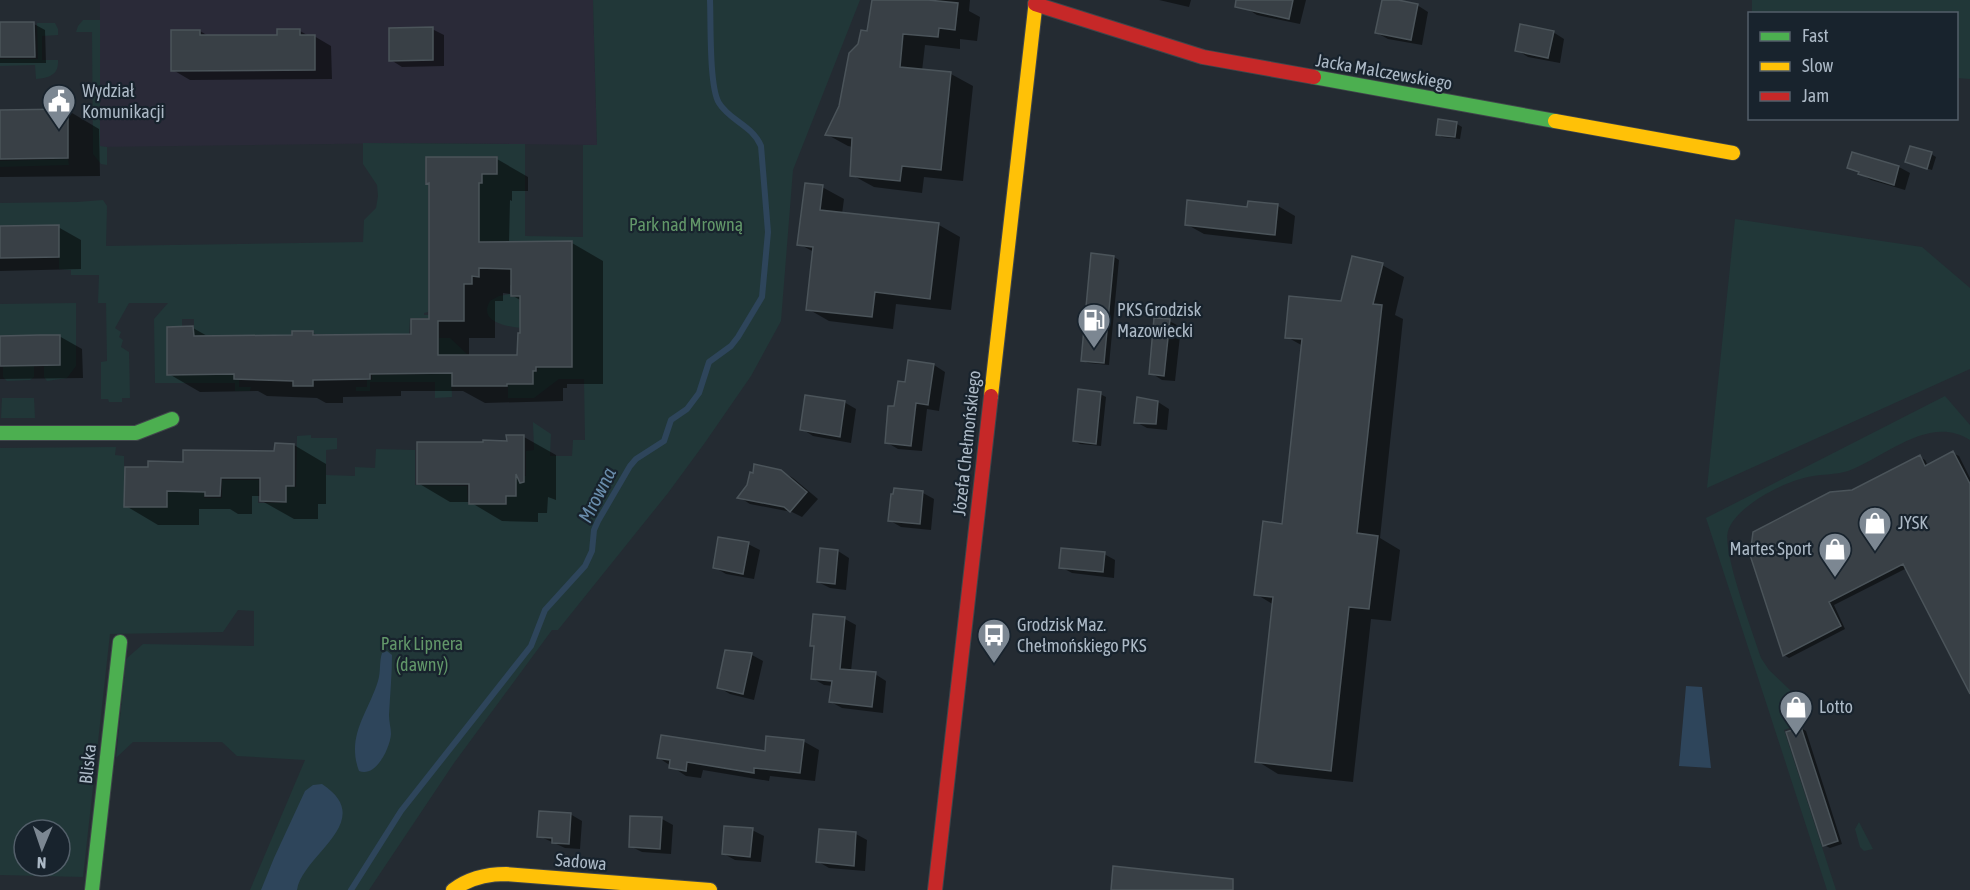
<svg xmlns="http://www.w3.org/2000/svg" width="1970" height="890" font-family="'Asap Condensed',sans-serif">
  <rect width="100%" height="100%" fill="#242b32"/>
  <path fill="#2a2a38" d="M100,0H593L597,145L409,143L100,147Z"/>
  <path fill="#213738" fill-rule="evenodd" d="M593,0H860L793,170L781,321L751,376L704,444L668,493L558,630H552L454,763L369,890H250L305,760L237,756L222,742H133L116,758L126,659L143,644L254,646V611L238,610L223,632L110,634L83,877L0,875V448L116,447L115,455L124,456V507L167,508L168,492H204V498H222V480H259L258,503H286L287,487H296L297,436L311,435V438H337V449L326,450V475L355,476V467L375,468L376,449L415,450V485L467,486L468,504L507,505V496H517V480H511V475L526,476V451L534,450L533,422L551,434L550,456H572L573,440H585L584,379H559L534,398H508V385H533L534,372H537L538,368H573V241H479V184H482L483,175L498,174V156L425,157V184L428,185V312L424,313V315H429V318H410L409,334H314L313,330L291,331V335H194V319H182V326H167L168,375H234V379H239V387H251L250,391H235V383H155L154,319L168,303H129L115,328L121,332L119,337L123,340L121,347L129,352L130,398H122V402H109L108,399H101V362L107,361L106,303H98L99,275H71V270L59,269V225L0,226V203L77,202L103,200L107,206L106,246L363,242L364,220L376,208L378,196L377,185L363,164V143L525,144V236L583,237V145H597ZM24,830H60V866H24Z
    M1752,0H1970V79L1957,78L1956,14L1752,13Z
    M83,20H100V146L107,147V165L101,164L93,154L92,32H76L78,26Z
    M37,23H55L58,29V35L42,36V60H58C59,75 49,78 36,79L35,65L0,66V59H38Z
    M68,159L69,165L0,167V161Z
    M1735,219L1922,247L1970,288V369L1707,488Z
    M510,294L511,297H519V302L523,303L524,328C510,327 477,323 490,301L499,296Z
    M76,303V366L67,378L47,381L44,377V365H60V335L0,336V304Z
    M439,338H450L467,354L451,355L452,397L435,398V382H370V391H356V387H367V380H372V375L439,374Z
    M3,366H34V377L30,380L7,381L3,377Z
    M1945,396L1970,425V440C1929,414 1886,457 1848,471C1835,475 1822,474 1808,477C1783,482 1736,506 1728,531C1722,552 1753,633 1761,658L1769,670L1790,690L1801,721L1794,723L1795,726L1784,730L1836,890H1827L1706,518Z
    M2,398H34L35,418H1Z
    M1859,822L1873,849L1864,851L1860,847L1855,829Z"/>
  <path fill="#2e455b" d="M387,651L392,655C392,675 390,695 389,715C389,722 391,728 391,734C390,748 376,778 359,771C346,736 368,713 378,681C381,672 379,662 382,653Z
    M1686,686L1702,687L1711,768L1679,766Z
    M322,784C378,821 303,854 297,890H261L274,858L305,791L313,785Z"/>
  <path fill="#0007" fill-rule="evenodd" d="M874,0H970L969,11L980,17L977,41L960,39V49L925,45L922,71L951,74L973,86L963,181L924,177L922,193L874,187L852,175L853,147L848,146L826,134L840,106L868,33Z
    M1159,0H1191L1189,7Z
    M1248,0H1306L1300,24L1257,15L1246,8Z
    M1383,0L1417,5L1428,12L1422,45L1388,39L1377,33Z
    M0,24H34L45,30L46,63H0Z
    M432,29L444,35V66L402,67L391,60Z
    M173,31H200L210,37L279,36L300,31L309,36H314L331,46L332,79L190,80L173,70Z
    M1553,32L1564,39L1560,63L1528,57L1517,50Z
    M67,110L99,129L100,176L0,177V111Z
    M1457,124L1462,127L1460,139L1442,137L1437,134Z
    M1931,154L1936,157L1932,170L1907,162Z
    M497,159L528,177V191H512V201L510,200L509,243H572L603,261V384H567V388H563V401L485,403L463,391H401V396L343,397V403H326L317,398L267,396L258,391L200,392L169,374L193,328L209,337H293L313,333L320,337L412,336L430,320V184L428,183ZM510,285L513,286V296L522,301V334L518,356H469V338H495V301H503V293L510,294Z
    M1849,167H1899L1910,173L1905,190L1871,180Z
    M822,187L844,199L842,214L939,225L960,237L951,310L896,304L893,329L829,321L808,309L814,252L799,244Z
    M1249,202L1278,206L1295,216L1292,244L1204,234L1186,224L1249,208Z
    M58,227L81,240V269L0,271V228Z
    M1093,255L1114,257L1119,260L1109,365L1088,363L1082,360Z
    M1382,265L1404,277L1395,315L1403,319L1380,538L1400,550L1391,621L1371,619L1353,782L1278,774L1257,761L1274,605L1256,594L1283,525L1303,346L1287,337L1343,303Z
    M1169,321L1181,327L1175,381L1162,380L1151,373Z
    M59,336L82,349L83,378L0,379V338Z
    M909,362L934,365L945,372L939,411L927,409L922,451L898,449L886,442L896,408L906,383Z
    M1100,394L1106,397L1101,446L1080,444L1074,441Z
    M844,402L856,409L851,443L813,436L802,429Z
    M1158,402L1169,409L1167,430L1147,428L1136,422Z
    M524,437L556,455V500L548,497L547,513H538V522L502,521L470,502H450L418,483Z
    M294,445L326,464V504H318V519H294L262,501V496H252V514H238L230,509H199V525H158L126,506L149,468L276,452Z
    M1953,453L1959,456L1970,478V691L1907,568L1834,605L1845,629L1789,658L1784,655L1852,492L1920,457L1925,460L1928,466Z
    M781,471L793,478L818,499L802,517L792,512L750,504L739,497Z
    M923,493L934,499L931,530L901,527L889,520Z
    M748,544L760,550L754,579L726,574L714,567Z
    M822,549L838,551L849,558L846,590L830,588L818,582Z
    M1104,554L1115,560L1114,578L1072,573L1061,567Z
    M814,615L845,619L856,625L851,671L875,674L886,681L883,713L842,708L831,702L833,686L824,685L812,678L816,647L811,645Z
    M727,651L752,655L763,661L754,700L730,694L718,687Z
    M1801,728L1806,731L1842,844L1830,848L1824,845Z
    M803,741L819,750L815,781L770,776L769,781L703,770L701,778L686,776L659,758L766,753Z
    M570,814L582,821L580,849L565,848L539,836Z
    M662,819L673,825L671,854L642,852L630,846Z
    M752,830L764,836L761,862L735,860L724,854Z
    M820,831L856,834L867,840L865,871L829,868L817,861Z"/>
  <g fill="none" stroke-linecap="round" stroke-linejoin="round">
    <path stroke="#2e455b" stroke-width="6" d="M351,890L401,811L531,646L545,610L585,566L592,551L594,530L598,521L630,466L636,459L664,441L671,420L687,409L699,393L709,362L731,346L738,337L762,297L768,232L761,146C752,125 730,121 719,103C709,87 711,22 710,0"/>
  </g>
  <path fill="#394046" stroke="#4b545a" stroke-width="1.5" fill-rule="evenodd" d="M872,0H928L958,3L955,30L939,28L938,37L903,34L900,67L951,72L941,170L902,166L900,181L850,176L852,138L825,135L839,106L849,53L858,44L861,30L867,31Z
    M1236,0H1293L1289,19L1235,7Z
    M1382,0H1398L1418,4L1411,40L1375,33Z
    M0,22H34L35,57H0Z
    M1520,24L1554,31L1548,58L1515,51Z
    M433,27V60L389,61V28Z
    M277,29H300V35H315V70L171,71V30H200V35H277Z
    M68,109V158L0,159V110Z
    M1438,119L1457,122L1455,137L1436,135Z
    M1910,146L1932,152L1927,169L1905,162Z
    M1852,152L1899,166L1894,185L1858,174L1859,172L1847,168Z
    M426,157H497V174H482V183H479V242L572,241V367H536V371H533V384H507V386H452V373L370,374V379L313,380V386H293V381L234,379V374L167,375V327L193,326L194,336L292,335V331H313V335L411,334V319H429V183L426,184ZM479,268L511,269V296H520V333H518L517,355H438V321H464V284H472V276L479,277Z
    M805,183L823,185L820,210L939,223L930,299L875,292L872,317L806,310L813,247L797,245Z
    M1187,200L1247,207L1248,201L1278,204L1275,235L1185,225Z
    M59,225V257L0,258V226Z
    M1091,253L1114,256L1104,363L1081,361Z
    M1352,256L1383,263L1373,304L1382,305L1357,533L1378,536L1369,609L1349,607L1331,771L1255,762L1273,597L1254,595L1263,521L1282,524L1302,339L1285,338L1289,296L1341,301Z
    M1154,318L1170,319L1164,376L1149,374Z
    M40,335H60V365L0,366V336Z
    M908,360L934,364L928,405L916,403L911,446L885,443L888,406H894L898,381L905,382Z
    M1078,389L1101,392L1096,444L1073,441Z
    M805,395L845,401L840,437L800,430Z
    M1137,397L1158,401L1156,424L1134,423Z
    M506,435H524V482L520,483L516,474V496H506V504H469V484H417V442H483V440L507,441Z
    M275,443L294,444V486H286V502L260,501V478H221L220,496H205V492L167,491V507H124L125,467H148V461L183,462V450L274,451Z
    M1953,451L1970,484V694L1903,564L1829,602L1841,626L1783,656L1750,555L1753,532L1830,492L1852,490L1920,455L1925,466Z
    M754,464L781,470L807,492L790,512L784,507L737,498L747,485L750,472L753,473Z
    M894,488L923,491L920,524L888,521L891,494H893Z
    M718,537L749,542L743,574L713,568Z
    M820,548L838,550L835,584L817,582Z
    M1061,548L1105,552L1103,572L1059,568Z
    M813,614L845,617L840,669L876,672L872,707L829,702L832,681L811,679L814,646H810Z
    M725,650L752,653L743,694L717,688Z
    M1801,727L1838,841L1823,846L1786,732Z
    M661,735L765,751L766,736L804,740L800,773L754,768V773L687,762L686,771L669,768L670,760L657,758Z
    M539,811L571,813L569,844L552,843V838L537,837Z
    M630,816L662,817L660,849L629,847Z
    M724,826L753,828L750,857L722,854Z
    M819,829L856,832L854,866L816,862Z
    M1113,866L1233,879V890H1111Z"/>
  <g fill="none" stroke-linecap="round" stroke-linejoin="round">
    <defs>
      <path id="fast" d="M1314,77L1555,121
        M0,433H136L172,419
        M92,890L120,642"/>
      <path id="slow" d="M1555,121L1733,153
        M991,396L1036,0
        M453,890C469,878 486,874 506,874L710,890"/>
      <path id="jam" d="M1035,4L1203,57L1314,77
        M935,890L991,396"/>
    </defs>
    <use href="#fast" stroke="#40464b" stroke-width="16"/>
    <use href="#slow" stroke="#40464b" stroke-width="16"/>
    <use href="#jam" stroke="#40464b" stroke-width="16"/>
    <use href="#fast" stroke="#4caf50" stroke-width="14"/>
    <use href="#slow" stroke="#ffc107" stroke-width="14"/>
    <use href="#jam" stroke="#c62828" stroke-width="14"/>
  </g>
  <defs>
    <symbol id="civic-pin" viewBox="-11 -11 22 30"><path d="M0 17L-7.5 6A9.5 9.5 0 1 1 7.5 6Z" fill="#7c8792" stroke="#18232d"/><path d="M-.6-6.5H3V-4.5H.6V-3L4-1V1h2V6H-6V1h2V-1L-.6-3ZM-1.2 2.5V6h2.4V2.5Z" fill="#fff"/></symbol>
    <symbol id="fuel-pin" viewBox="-11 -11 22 30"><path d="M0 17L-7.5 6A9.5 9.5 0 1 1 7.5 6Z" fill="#7c8792" stroke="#18232d"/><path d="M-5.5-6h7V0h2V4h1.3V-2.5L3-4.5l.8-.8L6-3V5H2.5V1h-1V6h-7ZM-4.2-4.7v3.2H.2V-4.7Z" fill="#fff"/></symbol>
    <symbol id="shop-pin" viewBox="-11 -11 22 30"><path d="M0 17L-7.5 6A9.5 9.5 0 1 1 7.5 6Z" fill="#7c8792" stroke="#18232d"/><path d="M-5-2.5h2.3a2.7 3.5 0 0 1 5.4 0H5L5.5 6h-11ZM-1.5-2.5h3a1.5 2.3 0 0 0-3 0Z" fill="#fff"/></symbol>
    <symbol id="bus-pin" viewBox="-11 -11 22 30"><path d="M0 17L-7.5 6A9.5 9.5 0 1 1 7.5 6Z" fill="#7c8792" stroke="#18232d"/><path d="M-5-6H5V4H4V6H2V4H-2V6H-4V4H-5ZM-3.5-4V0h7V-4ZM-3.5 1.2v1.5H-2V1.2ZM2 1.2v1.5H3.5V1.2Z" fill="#fff"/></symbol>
  </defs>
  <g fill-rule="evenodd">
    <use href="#civic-pin" x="40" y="82" width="38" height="52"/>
    <use href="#fuel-pin" x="1075" y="301" width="38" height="52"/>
    <use href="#shop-pin" x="1856" y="504" width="38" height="52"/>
    <use href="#shop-pin" x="1816" y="530" width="38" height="52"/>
    <use href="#bus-pin" x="975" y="616" width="38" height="52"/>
    <use href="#shop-pin" x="1777" y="688" width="38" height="52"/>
  </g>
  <g text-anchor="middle" stroke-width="4.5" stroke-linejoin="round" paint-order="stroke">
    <g font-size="18" fill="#acb9c6" stroke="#18232d">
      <text transform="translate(1384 72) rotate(10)" y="6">Jacka Malczewskiego</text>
      <text transform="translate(967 443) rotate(-84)" y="6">Józefa Chełmońskiego</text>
      <text transform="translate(88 764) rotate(-84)" y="6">Bliska</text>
      <text transform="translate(581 862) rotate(5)" y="6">Sadowa</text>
    </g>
    <g font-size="18" fill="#acb9c6" stroke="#18232d" text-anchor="start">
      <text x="82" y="97">Wydział<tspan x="82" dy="21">Komunikacji</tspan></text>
      <text x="1117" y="316">PKS Grodzisk<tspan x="1117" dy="21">Mazowiecki</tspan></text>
      <text x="1898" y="529">JYSK</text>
      <text x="1812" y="555" text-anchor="end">Martes Sport</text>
      <text x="1017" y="631">Grodzisk Maz.<tspan x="1017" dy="21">Chełmońskiego PKS</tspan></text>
      <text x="1819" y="713">Lotto</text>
    </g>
    <g font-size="18" fill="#629769" stroke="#18232d">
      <text x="686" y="231">Park nad Mrowną</text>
      <text x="422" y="650">Park Lipnera<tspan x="422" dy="21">(dawny)</tspan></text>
    </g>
    <g font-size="20" font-style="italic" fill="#6a8dac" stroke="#18232d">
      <text transform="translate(597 495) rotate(-63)" y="7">Mrowna</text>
    </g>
  </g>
  <rect x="1748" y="12" width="210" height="108" fill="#18232d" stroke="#535f6a" stroke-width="1.5"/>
  <rect x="1760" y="32" width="30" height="9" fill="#4caf50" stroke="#535f6a" stroke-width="1.5"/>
  <text x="1802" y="42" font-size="18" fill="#acb9c6">Fast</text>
  <rect x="1760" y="62" width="30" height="9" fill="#ffc107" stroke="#535f6a" stroke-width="1.5"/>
  <text x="1802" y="72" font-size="18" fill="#acb9c6">Slow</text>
  <rect x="1760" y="92" width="30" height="9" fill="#c62828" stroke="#535f6a" stroke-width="1.5"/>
  <text x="1802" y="102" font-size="18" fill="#acb9c6">Jam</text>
  <g transform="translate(42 848) rotate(182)"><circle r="28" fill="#18232d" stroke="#535f6a" stroke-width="1.5"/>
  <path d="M0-4.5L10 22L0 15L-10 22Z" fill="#7c8792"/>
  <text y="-9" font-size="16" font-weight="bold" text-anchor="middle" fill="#acb9c6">N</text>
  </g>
</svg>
